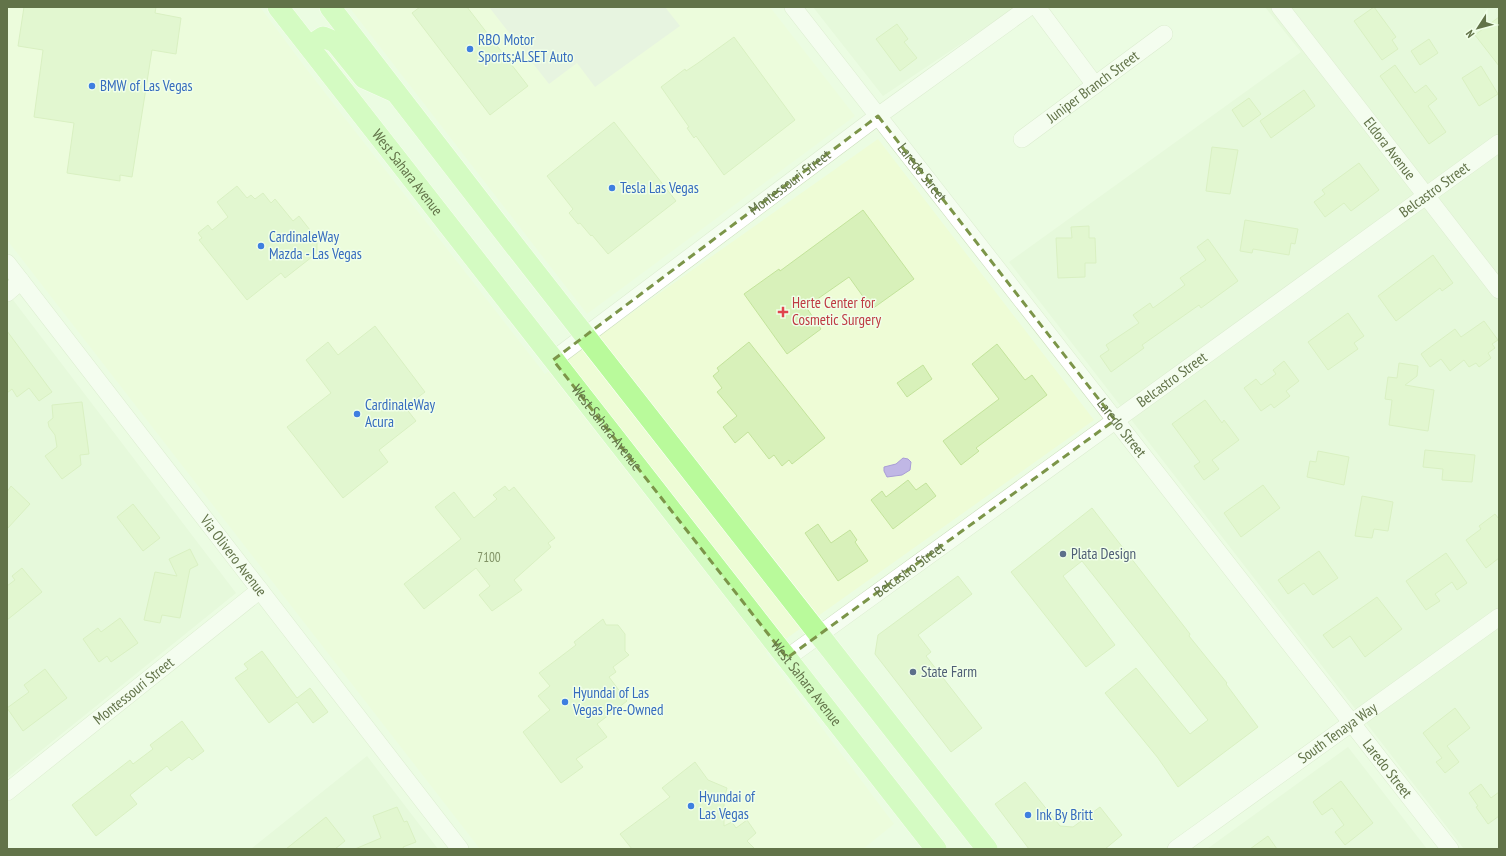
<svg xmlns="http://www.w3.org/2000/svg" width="1506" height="856" font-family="'PT Sans Narrow',sans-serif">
  <rect width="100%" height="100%" fill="#ebfce2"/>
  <path fill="#e0f5d3" d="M813,7H1016L883,96Z
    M1265,7H1499V849H1464L1009,262L1301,52Z
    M7,292L236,593L7,778Z
    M1348,747L1427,849H1207Z
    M367,756L438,849H251Z"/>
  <path fill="#eefcd6" d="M7,7H260L308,71L545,374L878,139L1094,420L766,653L894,824L863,849H480L7,240Z
    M349,7H770L855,116L587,314Z"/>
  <path fill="#e3ebdd" d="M489,7H665L680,26L595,87L577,63L549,84Z"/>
  <path fill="#c0b7e5" stroke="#a99dd6" d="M903,458L908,459L911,462L910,470L902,475L887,477L884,471V467L896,464Z"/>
  <path fill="#d8f1ba" stroke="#c3e39b" d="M24,7H156L155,13L181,18L176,54L152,50L132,177L120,175V181L67,173L74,123L34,117L43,50L18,46Z
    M420,7H467L528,86L490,115L412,13Z
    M1374,7L1396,37L1392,40L1398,49L1382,60L1354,21Z
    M1499,17V66L1475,35Z
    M897,24L908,39L904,42L917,58L900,71L876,39Z
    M734,37L795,120L724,175L696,136L694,138L687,128L689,127L661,87L685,69L686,71L698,63Z
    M1429,39L1438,53L1420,65L1411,51Z
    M1395,65L1415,93L1426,85L1437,99L1428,106L1446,132L1429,144L1380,76Z
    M1481,66L1498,94L1479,106L1462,78Z
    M1304,90L1315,106L1271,138L1260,121Z
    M1249,98L1261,114L1243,127L1232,110Z
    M614,122L676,201L608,254L592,235L591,236L580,223L578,224L569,213L573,209L547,176Z
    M1212,147L1238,150L1230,194L1206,191Z
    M1359,163L1379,190L1351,211L1344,203L1325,217L1314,202L1325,194L1322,190Z
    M237,186L247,198L251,195L255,199L263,193L271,203L275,199L293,221L299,216L317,239V253L285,278L281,273L247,300L199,240L202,238L198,233L208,225L212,230L228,217L217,202Z
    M863,210L914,279L872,309L849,277L806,307L821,329L787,354L744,294L779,269L780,271Z
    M1245,220L1298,229L1295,244L1291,243L1289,255L1253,249L1252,253L1240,251Z
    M1089,226V238H1095L1096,263H1085V277L1058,278L1056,238H1072L1071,227Z
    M1208,239L1238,281L1201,308L1199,305L1142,345L1144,348L1111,372L1100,356L1109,350L1106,345L1139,323L1133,315L1150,303L1153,308L1185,285L1180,278L1206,260L1197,247Z
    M1433,255L1453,283L1442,291L1440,288L1396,321L1378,296Z
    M1348,313L1364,336L1354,343L1358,349L1328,370L1308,342Z
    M1484,321L1498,340L1492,344L1495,348L1488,353L1491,358L1479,367L1476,363L1469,367L1464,360L1450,371L1441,359L1430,367L1421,354L1455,329L1461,337Z
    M375,326L425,392L405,407L416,421L379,450L388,462L343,498L287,427L331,393L306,360L328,342L338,355Z
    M7,331L52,392L39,401L29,388L17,397L12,389L7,393Z
    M749,342L825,438L792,464L789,460L782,466L774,455L769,459L748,432L735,443L723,427L737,416L717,392L722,388L713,376L719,371L717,368Z
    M997,344L1025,380L1032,375L1047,395L976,448L979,451L961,465L943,441L999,399L972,364Z
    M1284,361L1299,381L1286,391L1290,396L1274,408L1271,404L1261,411L1244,388L1256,379L1261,385L1276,374L1273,370Z
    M1399,363L1418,366L1417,376L1405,385L1434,390L1428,431L1389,425L1392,400L1385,399L1388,377L1397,378Z
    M923,365L932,379L907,397L897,383Z
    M1205,400L1222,423L1224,420L1239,440L1212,460L1219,469L1204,480L1194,466L1200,462L1172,424Z
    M82,402L89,454L80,455L81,465L62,479L45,456L57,447L55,435L49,427L48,422L53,418L52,405Z
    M1425,450L1475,455L1472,482L1442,480L1443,469L1423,467Z
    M1318,451L1349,457L1344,485L1307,477L1310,461L1316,462Z
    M908,480L916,490L926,483L936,496L893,529L871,500L882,491L886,497Z
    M1263,485L1280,508L1241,537L1224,513Z
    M11,486L30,504L7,529V492Z
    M505,486L509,491L514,487L555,538L548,543L551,547L514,580L522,590L492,611L479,595L490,586L476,568L424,609L404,584L461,539L435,507L454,492L474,518L497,499L493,495Z
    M1362,496L1393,502L1388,531L1374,529L1372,538L1355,536Z
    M133,504L160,538L143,551L117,517Z
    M1092,508L1190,634L1189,636L1227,683L1226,684L1258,727L1178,787L1158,758L1105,693L1136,668L1190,734L1208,720L1082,561L1063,576L1115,645L1086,667L1011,572Z
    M1495,514L1499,519V558L1486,568L1466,540L1481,529L1479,526Z
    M818,524L831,543L850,530L857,540L855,542L868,561L838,581L805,533Z
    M190,549L198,565L190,569L180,618L162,615L160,623L144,620L155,572L177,576L169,559Z
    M1319,551L1338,578L1313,595L1304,583L1288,594L1278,580Z
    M1446,553L1467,583L1457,590L1452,582L1435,594L1440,601L1426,610L1406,581Z
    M22,568L42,592L7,620V586L15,580L12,576Z
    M958,576L972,594L918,635L931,652L926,656L982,728L951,752L875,654L878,635Z
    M1377,597L1402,629L1365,657L1350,636L1333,648L1323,635Z
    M120,618L138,643L111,662L107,656L99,662L83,639L98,628L101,632Z
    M603,619L606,625H618L625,634V651L629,655L613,667L616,672L609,677L627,701L597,724L607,737L576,759L583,767L561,783L523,732L550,710L538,696L550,686L539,673L576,645L574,642Z
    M262,651L297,698L310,688L328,712L313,723L297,702L269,723L235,678L248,669L244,664Z
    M45,669L67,698L23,731L7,708L29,692L24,685Z
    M1455,708L1470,728L1447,746L1459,762L1445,773L1436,762L1442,758L1423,733Z
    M182,721L204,751L192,760L189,757L171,771L167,766L130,795L137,804L96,836L72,805L130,760L133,764L153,749L150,745Z
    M695,762L708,780L727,788L724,799V826L732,822L736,828L747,820L756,833L747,841L755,849H632L620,834L670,797L662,788Z
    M1341,781L1373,823L1345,845L1335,832L1344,825L1332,808L1322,815L1313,802Z
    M1025,782L1060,826L1073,827L1100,807L1122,835L1105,849H1029L995,804Z
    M1481,784L1491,798L1499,792V816L1488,824L1476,807L1478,806L1469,793Z
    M397,807L404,822L407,821L416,842L403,847L404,849H355L381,838L373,816Z
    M326,817L345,841L335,849H286Z
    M1268,836L1277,849H1250Z"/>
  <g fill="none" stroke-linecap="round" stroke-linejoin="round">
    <defs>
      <g id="minor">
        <path id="s1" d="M793,7L1450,849"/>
        <path d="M1037,7L1095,85"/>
        <path id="s2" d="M1280,7L1499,290"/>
        <path id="s3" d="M1022,139L1164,34"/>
        <path id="s4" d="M7,263L460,849"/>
        <path d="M7,293L21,281"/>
        <path id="s5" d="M553,360L878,116L1029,7"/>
        <path id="s6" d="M787,658L1499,143"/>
        <path id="s7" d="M7,792L260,590"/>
        <path id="s8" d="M1176,849L1499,617"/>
      </g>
      <g id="major">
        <path id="s9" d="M278,7L936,849"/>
        <path d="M330,7L514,245L987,849"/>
        <path d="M309,46L323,37L335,42L364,78L395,92"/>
      </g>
    </defs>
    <use href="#minor" stroke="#c9dbb9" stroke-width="18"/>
    <use href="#major" stroke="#fff" stroke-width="22"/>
    <use href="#minor" stroke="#fff" stroke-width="17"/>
    <use href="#major" stroke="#b9fa9b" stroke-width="21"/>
  </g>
  <path d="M0 0H1506V856H0ZM878,116L1115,420L787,658L553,360Z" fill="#ebfce2" fill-opacity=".55" fill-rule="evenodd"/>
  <path fill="none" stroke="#7c9549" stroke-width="3" stroke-dasharray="8 5" stroke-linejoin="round" d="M878,116L1115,420L787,658L553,360Z"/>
  <g fill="#3f7fe0" stroke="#f0ffe8" stroke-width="1.5">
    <circle cx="470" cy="49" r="4"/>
    <circle cx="92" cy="86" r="4"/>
    <circle cx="612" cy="188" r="4"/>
    <circle cx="261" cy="246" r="4"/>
    <circle cx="357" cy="414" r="4"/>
    <circle cx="565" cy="702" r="4"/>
    <circle cx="691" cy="806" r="4"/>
    <circle cx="1028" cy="815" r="4"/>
  </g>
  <path fill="#e0444e" stroke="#f0ffe8" stroke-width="1.5" d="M781 306h4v4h4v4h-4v4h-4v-4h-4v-4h4z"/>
  <g fill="#5c6f8a" stroke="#f0ffe8" stroke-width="1.5">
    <circle cx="1063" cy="554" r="4"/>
    <circle cx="913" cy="672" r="4"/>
  </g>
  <g text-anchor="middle" stroke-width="3" stroke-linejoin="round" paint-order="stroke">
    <g font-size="13" fill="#809265">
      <text x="489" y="562">7100</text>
    </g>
    <g font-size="15" fill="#366cbe" stroke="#f0ffe8" text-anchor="start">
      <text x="478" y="45">RBO Motor<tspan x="478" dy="17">Sports;ALSET Auto</tspan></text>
      <text x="100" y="91">BMW of Las Vegas</text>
      <text x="620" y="193">Tesla Las Vegas</text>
      <text x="269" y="242">CardinaleWay<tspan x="269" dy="17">Mazda - Las Vegas</tspan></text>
      <text x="365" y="410">CardinaleWay<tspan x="365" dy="17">Acura</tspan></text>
      <text x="573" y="698">Hyundai of Las<tspan x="573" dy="17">Vegas Pre-Owned</tspan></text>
      <text x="699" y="802">Hyundai of<tspan x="699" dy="17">Las Vegas</tspan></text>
      <text x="1036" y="820">Ink By Britt</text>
    </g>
    <g font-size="15" fill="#627349" stroke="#f0ffe8">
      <text dy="5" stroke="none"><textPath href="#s3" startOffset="88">Juniper Branch Street</textPath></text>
      <text dy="5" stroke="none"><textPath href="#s2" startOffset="179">Eldora Avenue</textPath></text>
      <text dy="5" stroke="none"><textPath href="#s9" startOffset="210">West Sahara Avenue</textPath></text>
      <text dy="5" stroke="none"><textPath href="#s1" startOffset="210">Laredo Street</textPath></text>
      <text dy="5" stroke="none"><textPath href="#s5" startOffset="296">Montessouri Street</textPath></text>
      <text dy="5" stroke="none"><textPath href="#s6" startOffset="799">Belcastro Street</textPath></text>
      <text dy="5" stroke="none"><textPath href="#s6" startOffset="475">Belcastro Street</textPath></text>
      <text dy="5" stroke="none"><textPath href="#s9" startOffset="534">West Sahara Avenue</textPath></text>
      <text dy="5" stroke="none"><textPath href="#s1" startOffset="534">Laredo Street</textPath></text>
      <text dy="5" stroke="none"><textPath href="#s4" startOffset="370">Via Olivero Avenue</textPath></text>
      <text dy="5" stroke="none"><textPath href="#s6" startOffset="151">Belcastro Street</textPath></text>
      <text dy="5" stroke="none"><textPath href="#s9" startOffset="858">West Sahara Avenue</textPath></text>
      <text dy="5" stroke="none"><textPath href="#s7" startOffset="162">Montessouri Street</textPath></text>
      <text dy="5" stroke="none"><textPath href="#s8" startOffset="199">South Tenaya Way</textPath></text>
      <text dy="5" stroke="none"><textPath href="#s1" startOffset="966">Laredo Street</textPath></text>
    </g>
    <g font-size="15" fill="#be3a42" stroke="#f0ffe8" text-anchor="start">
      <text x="792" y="308">Herte Center for<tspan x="792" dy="17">Cosmetic Surgery</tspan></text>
    </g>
    <g font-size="15" fill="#4e5e75" stroke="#f0ffe8" text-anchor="start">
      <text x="1071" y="559">Plata Design</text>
      <text x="921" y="677">State Farm</text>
    </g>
  </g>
  <rect width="1506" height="856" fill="none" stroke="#627349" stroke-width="16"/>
  <g transform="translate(1478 28) rotate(234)" stroke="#f0ffe8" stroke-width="3" paint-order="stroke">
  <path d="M0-3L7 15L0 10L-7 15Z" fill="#627349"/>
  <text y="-6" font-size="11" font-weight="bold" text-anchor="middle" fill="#627349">N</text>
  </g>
</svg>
